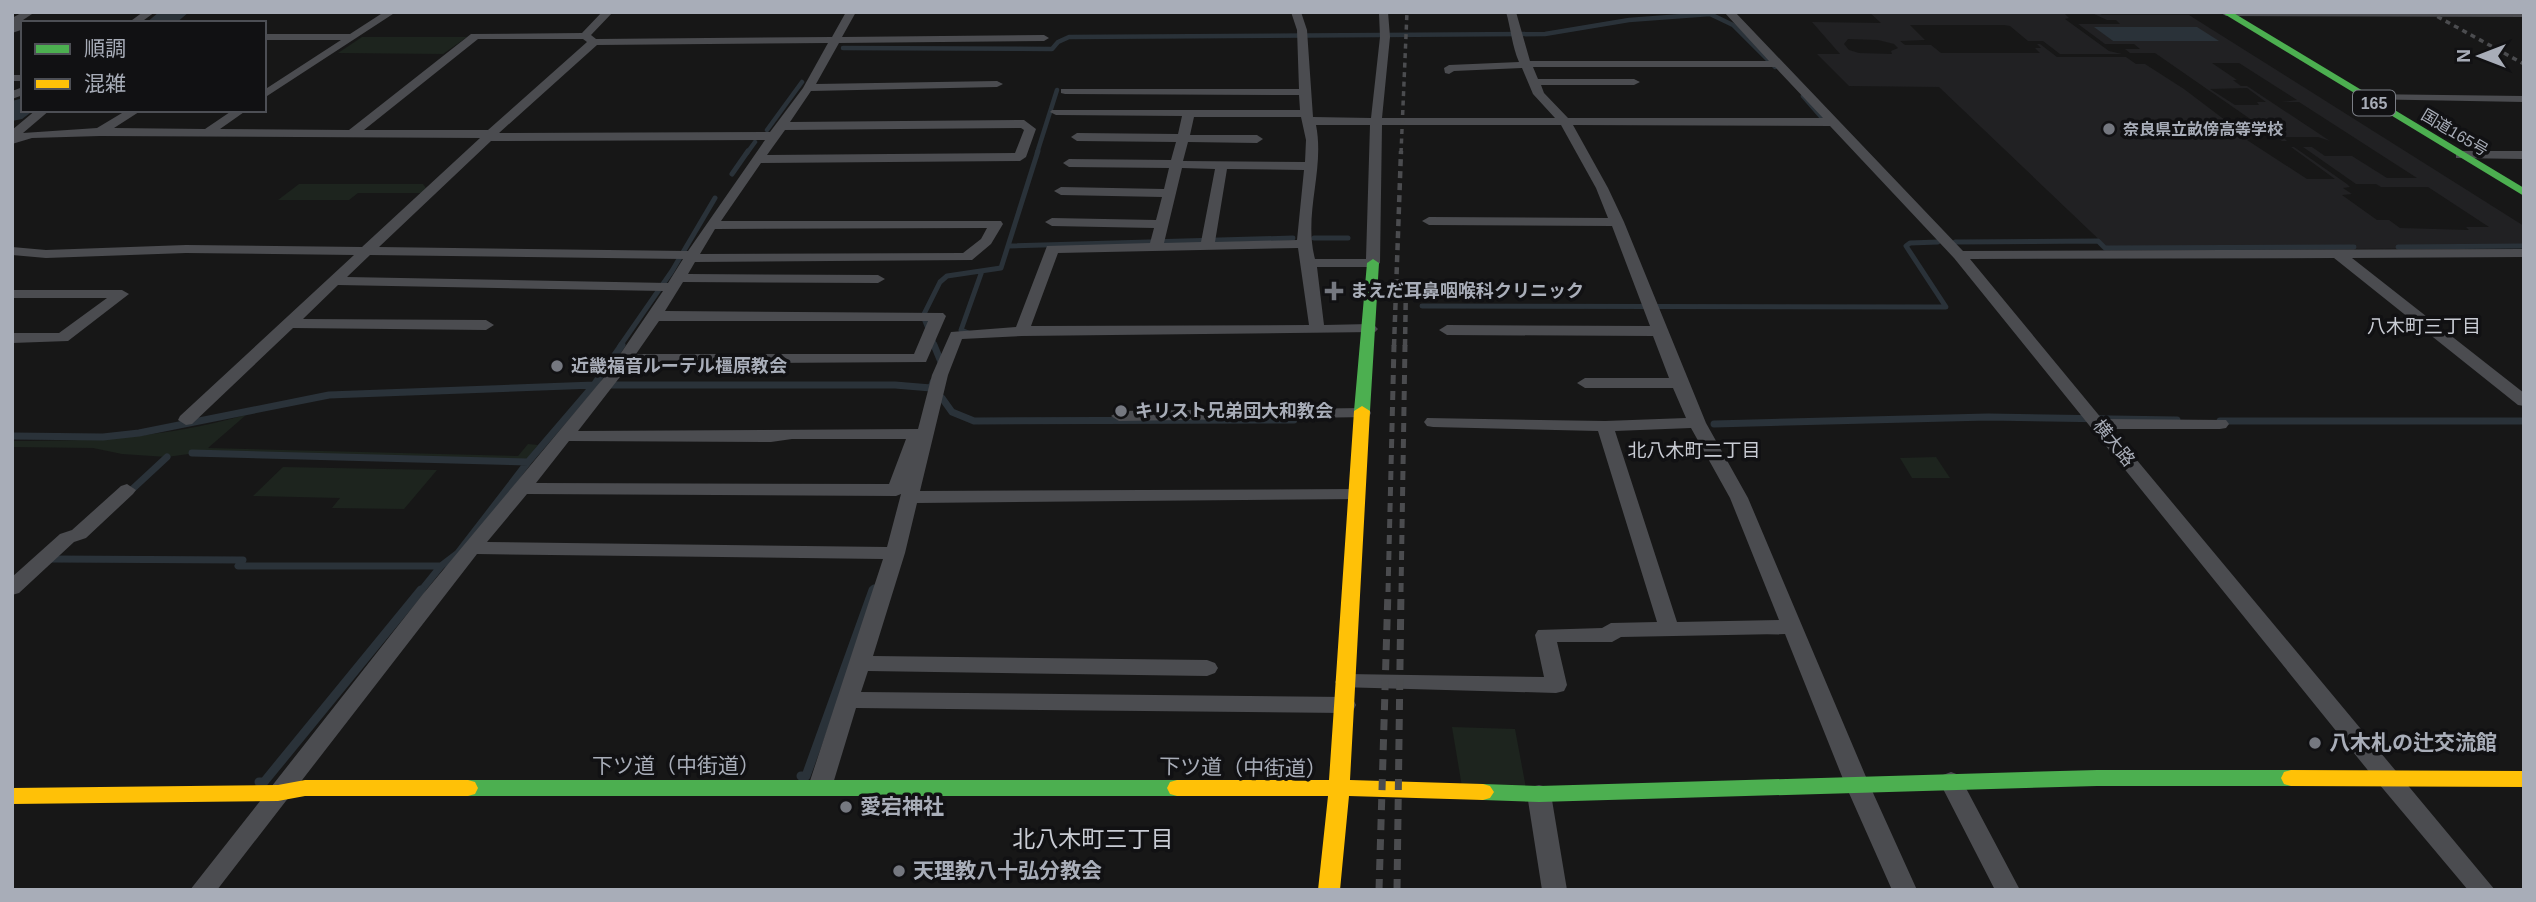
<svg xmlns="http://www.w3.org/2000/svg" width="2536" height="902" font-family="Helvetica,'Noto Sans JP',sans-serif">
  <rect width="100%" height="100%" fill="#171717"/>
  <path fill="#212123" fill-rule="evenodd" d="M1869,12H2098L2102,15H2189L2524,226V248L2110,250L1939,87L1849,86L1817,54H1840L1812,22L1881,23ZM2065,14H2094L2107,20H2116L2120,24H2078L2105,44H2134L2140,49H2125L2130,53H2155L2282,141H2287L2283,137H2318L2330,141L2247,86H2241L2233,80H2237L2212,63H2239L2297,100L2281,102H2299L2417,178H2387L2352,156H2325L2312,147H2303L2356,184H2376L2381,187H2428L2489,227H2466L2469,230L2400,228L2389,220H2377L2342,195L2352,194L2343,188L2350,187L2347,184L2294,147H2291L2335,179H2307L2247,140L2250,139L2184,89L2145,64H2136L2126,57H2057L2040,44H2037L2041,48H2035L2040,53H1941L1931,45H1905L1900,41L1925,40L1910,25H2004L2010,26L2028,41H2043L2060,54H2122L2109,51L2065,19L2069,18ZM2095,27L2217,41H2113ZM1848,39L1878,40L1894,44L1898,48L1891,51L1892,54L1859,53L1849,50L1844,44ZM2247,88L2266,102H2257L2259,105H2235L2210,89Z"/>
  <path fill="#1d241e" d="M362,37H467L443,54L338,53Z
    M299,184H423L426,188L421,193H358L349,200H278Z
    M246,415L208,448L518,456L528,444L538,445L526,460L203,452L167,457L122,454L93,448L12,447V441C98,441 162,438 246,415Z
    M1936,457L1950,478H1912L1900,458Z
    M283,467L437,470L404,509L332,508L340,498L253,496Z
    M1452,727L1515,729L1526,788L1462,787Z"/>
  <path fill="#2a3239" d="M2094,27H2197L2219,41H2113Z"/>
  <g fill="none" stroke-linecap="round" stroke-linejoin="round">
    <path stroke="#2a3239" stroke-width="4.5" d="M843,48L1052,49L1058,42L1069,37L1545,34L1629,20L1710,14L1733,25L1775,67
      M1803,96L1823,119
      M767,130L802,82
      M747,153L755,142
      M1037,153L1057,90"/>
    <path stroke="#2a3239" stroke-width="5" d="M732,174L748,151
      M1314,238H1348
      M1955,242L2098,241L2105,248L2354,247
      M1008,246L1293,238
      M2398,247L2524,246
      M1422,306L1946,307L1906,246L1910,243L1938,242
      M971,334L961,330L982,271
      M620,346L672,271L715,198
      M935,346L923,316L940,282L947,276L1001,268L1038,151"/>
    <path stroke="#2a3239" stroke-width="7" d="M934,345L941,362
      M942,398L952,412L974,421L1294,420
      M2220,421H2524
      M1714,424L1988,417L2177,420
      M12,436L103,437L139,433L329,395L594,385H895L931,388L933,382
      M192,453L528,462
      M126,495L167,457
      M51,559L243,560L238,566H441
      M420,592L441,566L458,553L528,462L594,385L622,345
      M873,592L874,588"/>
    <path stroke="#2a3239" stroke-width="9" d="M801,776H806L873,590
      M259,782H264L421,590"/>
    <path fill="#2a3239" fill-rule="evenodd" d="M159,12H189L176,23H146Z
      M23,98V110H34L22,119L12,121V101Z"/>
    <path fill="#4b4c50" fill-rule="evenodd" d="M23,12H35L20,22L21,30L12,33V18Z
      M143,12H155L140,23H128Z
      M384,12H396L264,98V90L341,40H264V34H350Z
      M602,12H613L591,35L596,39L832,37L846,12H856L842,37L1044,35L1049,38L1044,41L839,43L816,84L997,81L1003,84L997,87L811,91L790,122L1024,120L1036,129L1026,157L1020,161L761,163L721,221H1001L1003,224L991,244L972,260L695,262L688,274L878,275L885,279L878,283L683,282L665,311L943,313L946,316L926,362L630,364L578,431L918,429L932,375L951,332L1016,327L1047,246L1150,243L1154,228L1052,226L1045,222L1052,218L1156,220L1162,197L1061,195L1054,191L1061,187L1164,189L1169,168L1069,167L1063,163L1069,159L1171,160L1176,142L1077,141L1071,137L1077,133L1178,134L1182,116L1056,115L1050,112L1052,110H1300L1299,95L1065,94L1061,93V89H1299L1297,30L1291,12H1301L1307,30L1313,117L1371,118L1380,37L1379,13L1388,12L1390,37L1382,118H1555L1533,94L1522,68L1454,71L1449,74L1445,73L1444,68L1449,65L1519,62C1512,46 1511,29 1506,12H1516L1530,61H1769L1724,12H1735L1963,251L2524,249V257L2352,258L2524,393V406L2518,405L2334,258L1970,259L2102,419L2226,420L2229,424L2226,428L2220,429H2111L2495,890H2468L2379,784L1954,258L1830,126L1573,125L1608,188L1624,222L1706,423L1748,498L1869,784L1917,890H1892L1845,784L1785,634L1621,637L1612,642H1557L1567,685L1564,691L1556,693L1338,687L1335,682L1338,677L1346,674L1544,677L1535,635L1538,630L1602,628L1611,623L1657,622L1598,431L1433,427L1427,426L1424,422L1427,418L1605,421L1686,418L1673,388H1585L1577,383L1585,378H1669L1653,336L1447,335L1439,330L1447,325L1650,326L1612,226L1429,225L1422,221L1429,217L1608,218L1596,188L1561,125H1382L1380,263L1373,267H1317L1324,325L1370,324L1375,326L1378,329L1375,332L1022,336L962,339L948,375L920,491L1356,489L1362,491L1365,495L1362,499L917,503L905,553L873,656L1207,660L1215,663L1218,668L1215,673L1207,676L868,671L861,692L1345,697L1353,699L1356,705L1353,711L1345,713L856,708L832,787L828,793L820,796L812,793L808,787L883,559L477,554L217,890H190L423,594L606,375L663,291L338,285L303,319L486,320L494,325L486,330L293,328L192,424L186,425L178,420L180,416L354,255L186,253L46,258L12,255V247L46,250L186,245L362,247L480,138L100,136L32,138L12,144V130L36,110H50L23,133L97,128L127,110H142L114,128L205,129L233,110H247L220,129L349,130L471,34L582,33ZM478,39H583L587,42L488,130H364ZM828,43L803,88L770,132L499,133L597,45ZM1533,67H1775L1823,118H1568L1544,93L1541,85H1634L1640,82L1634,79H1538ZM1194,117H1301L1306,140L1305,162L1183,161L1188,142L1257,143L1263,139L1257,135H1190ZM1316,125H1370L1366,259H1315C1303,214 1325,170 1316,125ZM1021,128L1024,130L1015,153L767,155L785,130ZM765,140L688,251L379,247L491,141ZM1182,168L1215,169L1201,242L1164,243ZM1227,169L1304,170L1297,240L1215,242ZM987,228L981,239L963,253L700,254L715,229ZM1298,248L1309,325L1031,326L1058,253ZM370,255L683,259L668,283L347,277ZM659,321H928L914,354H636ZM1691,428L1730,498L1779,620L1677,622L1615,431ZM792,439H906L889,484L536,483L569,441L771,442ZM527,494L896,496L901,494L887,547L487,542Z
      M2524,12V17L2226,16L2221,13Z
      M12,75H23V81H12Z
      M23,87V95L12,99V91Z
      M2364,94L2524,96V102L2360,99L2358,97Z
      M2460,151H2524V159L2456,158V152Z
      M12,290H122L129,294L68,341L12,343V333H59L107,298H12Z
      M1363,408L1369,409L1371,413L1369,417L1119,421L1111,416L1119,411Z
      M127,484L136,490L133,494L86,538L74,542L19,593L12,595V577L60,534L72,530L121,486Z
      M1951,772L1959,775L2020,890H1995L1939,781L1943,775Z
      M1539,785L1547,787L1551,794L1567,890H1542L1527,794L1531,787Z"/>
    <path fill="#4caf50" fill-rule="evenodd" d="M2221,12H2232L2524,188V196Z
      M1373,259L1379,263L1370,411L1362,416L1354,411L1367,263Z
      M2097,770H2291L2298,772L2301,778L2298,784L2291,786H2097L1539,802L1483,800L1476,798L1472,792L1476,786L1483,784L1539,786Z
      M468,780H1177L1184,782L1187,788L1184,794L1177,796H468L461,794L458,788L461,782Z"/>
    <path fill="#ffc107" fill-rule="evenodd" d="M1362,406L1370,411L1350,780L1483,784L1490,786L1494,792L1490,798L1483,800L1349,796L1340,890H1318L1328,796H1177L1170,794L1167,788L1170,782L1177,780H1329L1354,411Z
      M2291,770L2524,771V787L2291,786L2284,784L2281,778L2284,772Z
      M305,780H468L475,782L478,788L475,794L468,796H305L278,801L12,804V788L278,785Z"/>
    <path stroke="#4b4c4f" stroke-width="3.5" stroke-dasharray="5 4.5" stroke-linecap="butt" d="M2429,12L2524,64
      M1401,153L1407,12"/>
    <path stroke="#4b4c4f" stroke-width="4.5" stroke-dasharray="7 5" stroke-linecap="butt" d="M1394,346L1401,151
      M1405,346L1406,282"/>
    <path stroke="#4b4c4f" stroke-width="5" stroke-dasharray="9 7" stroke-linecap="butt" d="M1388,592L1394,345
      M1401,592L1405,345"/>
    <path stroke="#4b4c4f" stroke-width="7" stroke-dasharray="11 9" stroke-linecap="butt" d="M1379,890L1388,590
      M1397,890L1401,590"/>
  </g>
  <g fill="#757880" stroke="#111113" stroke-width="2.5">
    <circle cx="2109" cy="129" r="7"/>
    <path d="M1330.5 280.5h7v7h7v7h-7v7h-7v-7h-7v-7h7z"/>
    <circle cx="557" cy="366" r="7"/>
    <circle cx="1121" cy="411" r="7"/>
    <circle cx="2315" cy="743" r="7"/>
    <circle cx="846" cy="807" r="7"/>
    <circle cx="899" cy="871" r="7"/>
  </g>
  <g text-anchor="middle" stroke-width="7" stroke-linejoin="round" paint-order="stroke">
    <rect fill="#111113" stroke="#7b7e86" stroke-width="2" x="2353" y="90.5" width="42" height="25" rx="5"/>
    <g font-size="16" font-weight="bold" fill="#a8adb8">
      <text x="2374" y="109">165</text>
    </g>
    <g font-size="16" font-weight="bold" fill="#a8adb8" stroke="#111113" text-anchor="start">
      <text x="2123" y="135">奈良県立畝傍高等学校</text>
    </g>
    <g font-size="16" fill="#a8adb8" stroke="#111113">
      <text transform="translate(2455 132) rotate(31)" y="6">国道165号</text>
    </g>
    <g font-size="18" font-weight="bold" fill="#a8adb8" stroke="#111113" text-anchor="start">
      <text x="1350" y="297">まえだ耳鼻咽喉科クリニック</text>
      <text x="571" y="372">近畿福音ルーテル橿原教会</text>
      <text x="1135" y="417">キリスト兄弟団大和教会</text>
    </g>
    <g font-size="18" fill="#a8adb8" stroke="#111113">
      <text transform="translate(2114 443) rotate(51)" y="6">横大路</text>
    </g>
    <g font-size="19" fill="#c9ccd4" stroke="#111113">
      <text x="2424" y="333">八木町三丁目</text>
      <text x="1694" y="457">北八木町二丁目</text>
    </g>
    <g font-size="21" font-weight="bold" fill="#a8adb8" stroke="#111113" text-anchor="start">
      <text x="2329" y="750">八木札の辻交流館</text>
      <text x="860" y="814">愛宕神社</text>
      <text x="913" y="878">天理教八十弘分教会</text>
    </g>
    <g font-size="21" fill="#a8adb8" stroke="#111113">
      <text x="676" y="773">下ツ道（中街道）</text>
      <text transform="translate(1243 768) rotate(1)" y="7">下ツ道（中街道）</text>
    </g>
    <g font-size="23" fill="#c9ccd4" stroke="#111113">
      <text x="1093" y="847">北八木町三丁目</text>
    </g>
  </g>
  <rect width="2536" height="902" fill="none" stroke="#a8adb8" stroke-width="28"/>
  <rect x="21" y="21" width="245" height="91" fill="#111113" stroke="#4d4f55" stroke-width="2"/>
  <rect x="35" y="44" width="35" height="10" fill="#4caf50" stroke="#4d4f55" stroke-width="2"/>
  <text x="84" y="56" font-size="21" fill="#a8adb8">順調</text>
  <rect x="35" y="79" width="35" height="10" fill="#ffc107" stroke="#4d4f55" stroke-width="2"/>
  <text x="84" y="91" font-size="21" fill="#a8adb8">混雑</text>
  <g transform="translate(2480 56) rotate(270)" stroke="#111113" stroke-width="5" paint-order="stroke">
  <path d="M0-5L12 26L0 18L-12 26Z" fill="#a8adb8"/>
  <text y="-10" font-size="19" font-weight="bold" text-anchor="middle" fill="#a8adb8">N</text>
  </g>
</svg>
